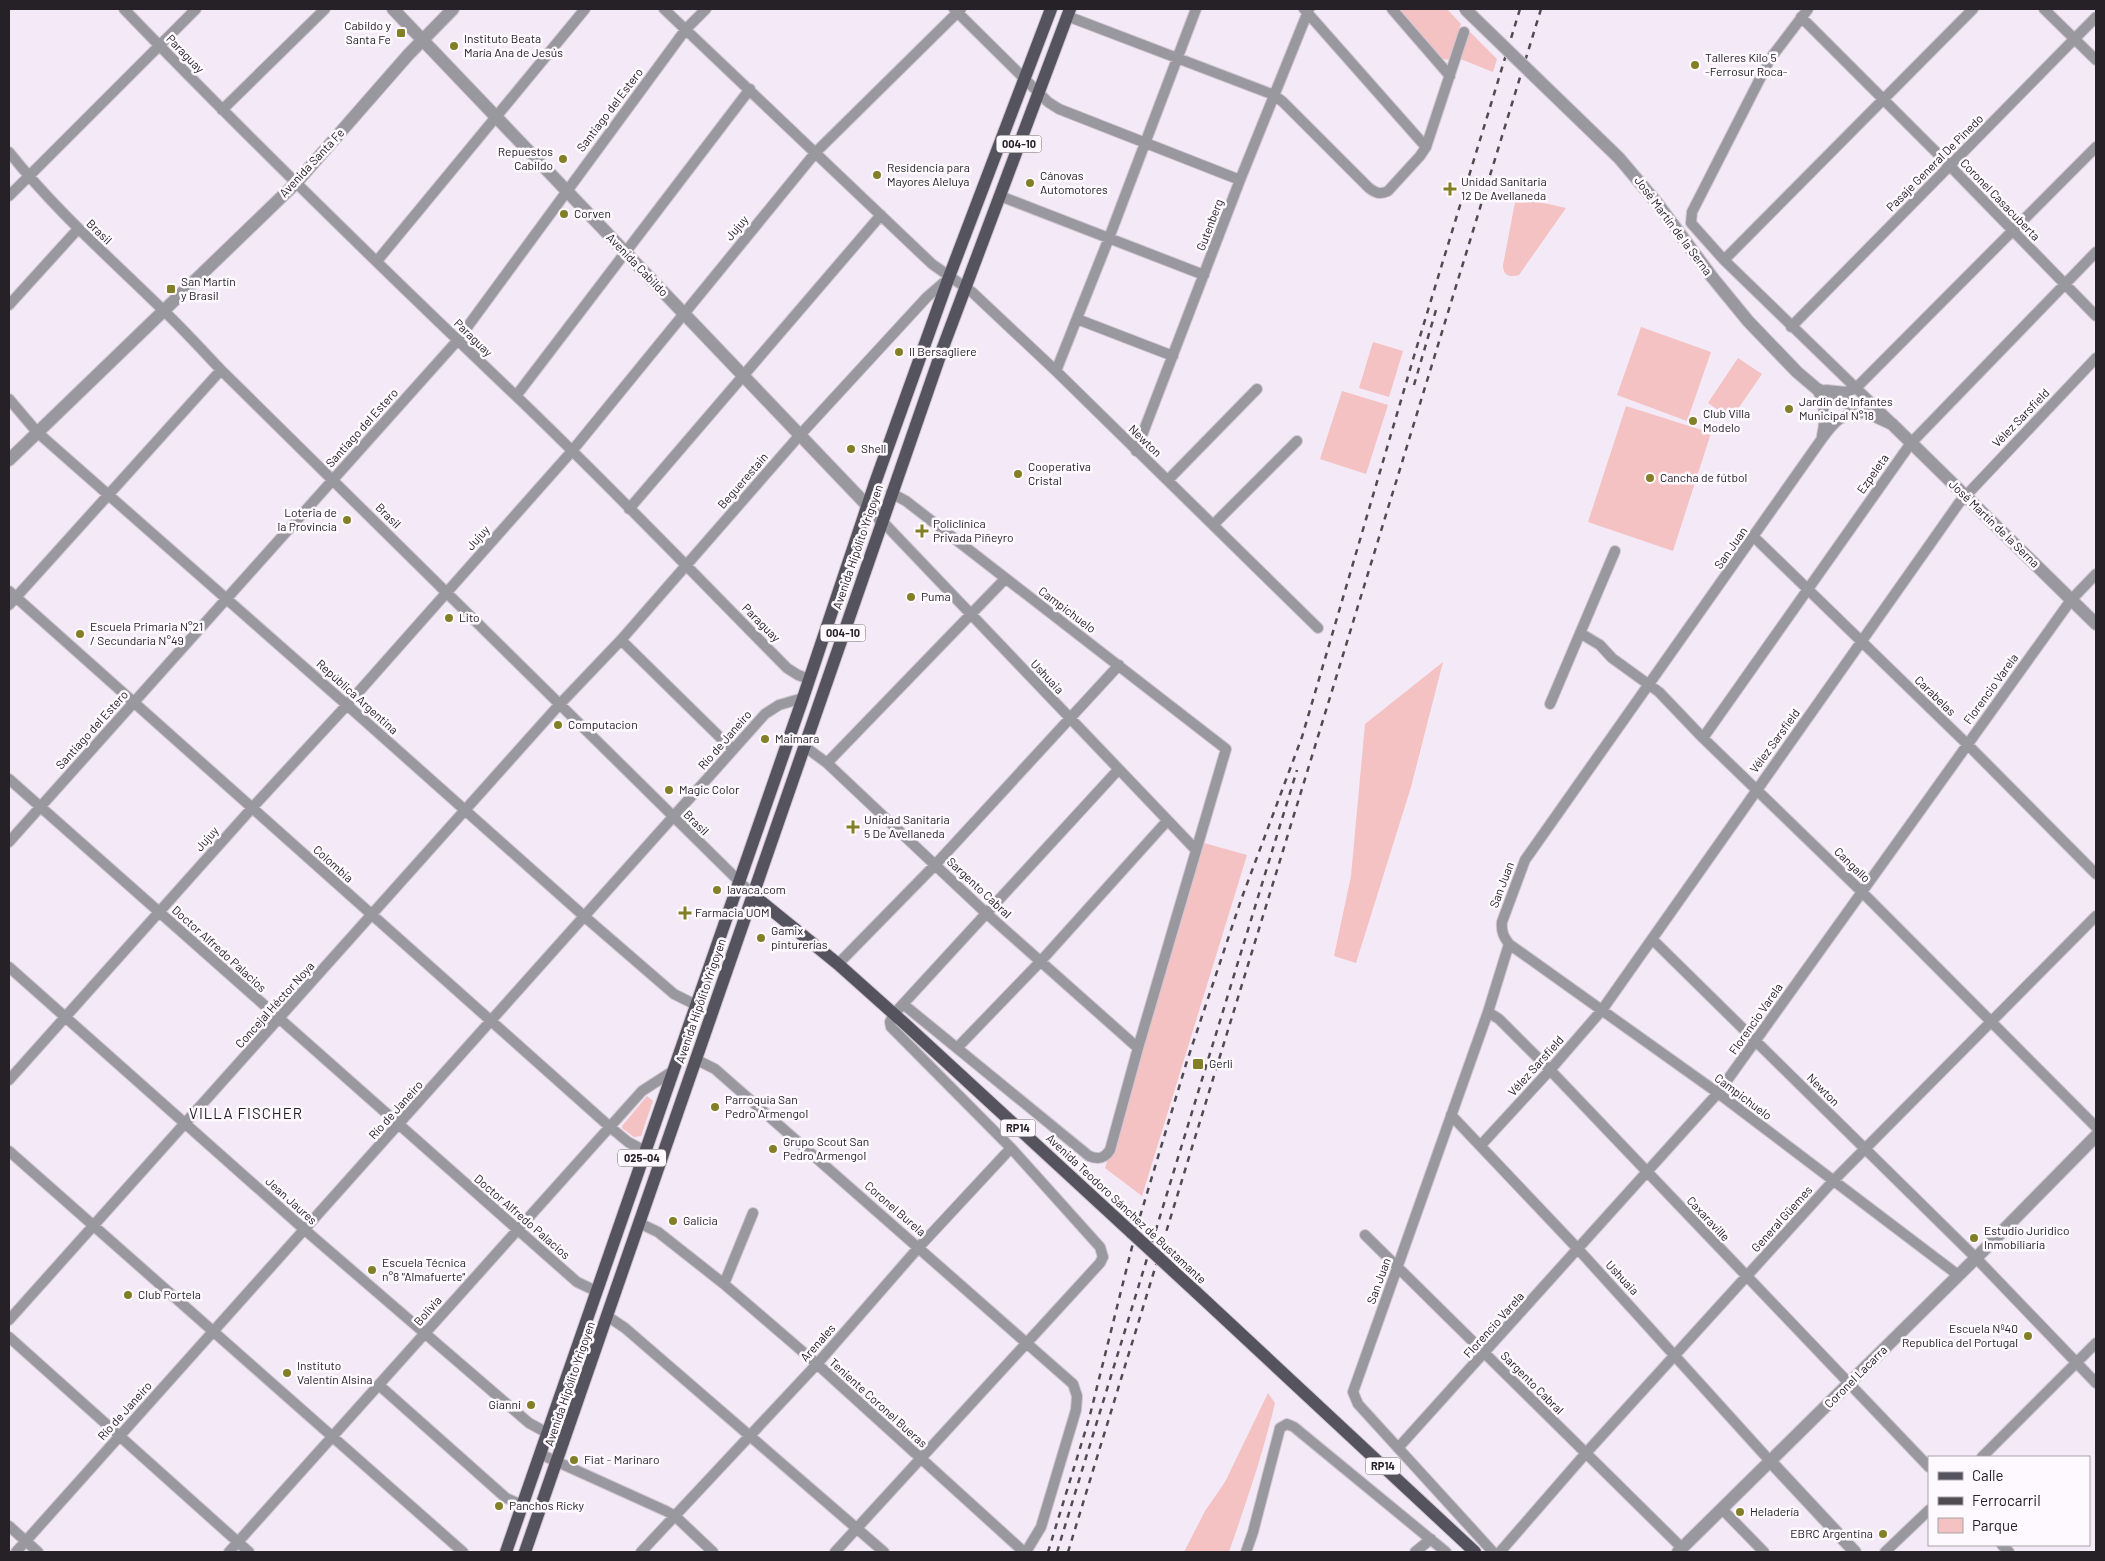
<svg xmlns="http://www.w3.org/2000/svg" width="2105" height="1561" font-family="Barlow,sans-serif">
  <rect width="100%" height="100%" fill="#f4e9f6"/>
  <path fill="#f4c2c2" d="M1397,9H1447L1461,24L1450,58L1447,60L1441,58Z
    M1470,32L1497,59L1493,72L1458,58L1468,33Z
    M1516,197L1566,208L1519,275C1509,278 1503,275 1503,265Z
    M1641,327L1711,352L1687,421L1617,395Z
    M1373,342L1403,351L1389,397L1359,388Z
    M1738,358L1762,374L1731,419L1708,403Z
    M1342,391L1388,405L1366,474L1320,459Z
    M1626,406L1711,433L1673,551L1588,522Z
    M1443,662L1411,787L1356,963L1334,956L1351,876L1365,724Z
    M1204,843L1247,855L1142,1196L1105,1168Z
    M647,1096L653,1101L641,1136L634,1137L622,1128V1126Z
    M1268,1393L1275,1403C1263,1454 1246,1503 1229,1552H1184L1205,1511L1225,1482Z"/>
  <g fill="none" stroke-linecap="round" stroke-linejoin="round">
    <defs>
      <path id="minor" d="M124,9C251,141 383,269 515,395C608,484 697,577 787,668L798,675L809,679
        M664,9L932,264L972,292L1056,371L1318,628
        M954,9L1048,102L1059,109L1240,180
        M1304,9L1426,147
        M1392,9L1450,76
        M1808,9L1770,59L1692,212L1691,223L1724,260L1890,421
        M2044,9L2096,60
        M1067,16L1274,95L1283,102L1369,188C1376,193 1380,195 1388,191L1420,156L1426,147L1464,32
        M1801,17L1950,166L2096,316
        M222,110L325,9
        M9,152C55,210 110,258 163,310C183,329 202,350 221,370L753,895
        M9,196L196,9
        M1000,196L1204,275
        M1724,260L1973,9
        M377,261L585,9
        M9,305L78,229
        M1077,319L1173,356
        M1791,327L2096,17
        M1056,371L1109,238L1196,9
        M1817,389C1825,405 1826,419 1822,436
        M1826,390L1846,392L1856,388L2096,147
        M516,396L750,89
        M9,399L37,432L347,705L585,917L674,994L696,1005
        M1136,451L1240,180L1309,9
        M1168,480L1257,389
        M891,493L906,501L1226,749L1138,1048L1110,1150C1105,1158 1099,1160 1089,1156L903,1004
        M629,509L881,215
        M882,521L1196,850
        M1213,525L1297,441
        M1754,537L1967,744L2096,874
        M9,591L610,1127L628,1142L645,1151
        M9,605L221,370
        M1580,633L1600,645L1612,658L1659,692L1703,738L1862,892L2096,1127
        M621,640L733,750
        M1550,704L1615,551
        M1703,738L1911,443L2096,252
        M804,746L827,763L986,913L1138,1048
        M827,763L1005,579
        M9,779L517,1229L577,1282L596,1291
        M9,842L457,341L686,29L706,9
        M1653,940L1976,1258L2096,1383
        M1509,944L1718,1093L1958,1275
        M838,964L935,865L1119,665
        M9,967L305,1230L529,1423L564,1442
        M1488,1012L1499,1019L1550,1070L1929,1467
        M957,1048L1040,962L1167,821
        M695,1059L715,1069L1073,1384L1077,1396L1076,1410L1041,1527L1026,1552
        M9,1080L252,808L347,705L572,451L816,152L961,9
        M1451,1115L1578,1249L1770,1461
        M1481,1145L1550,1070L1602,1010L1959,503L2096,358
        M9,1151L463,1552
        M639,1223L658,1232L724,1284L817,1364L1024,1552
        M1365,1235L1682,1548
        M724,1284L753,1213
        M607,1316L625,1328L884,1552
        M9,1320L559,705L621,640L799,436L927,297L949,278
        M9,1337L249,1552
        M380,1386L506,1498L522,1505
        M1398,1448L1718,1093L2071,600L2096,574
        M540,1454L666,1511L675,1516L713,1552
        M1982,1457L2096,1343
        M1722,1509L1764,1552
        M9,1526L38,1552
        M2002,1545L2009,1552
        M16,1552L765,714L779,705L803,698
        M229,1552L642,1091L673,1071
        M641,1552L817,1364L919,1247L1011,1148
        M835,1552L1100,1263L1103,1257L1100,1247L1011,1148L891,1027L890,1022L893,1015L1118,770
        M1246,1552L1253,1532L1279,1432L1280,1428L1287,1424L1294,1427L1446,1552
        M1415,1552L1431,1539
        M1493,1552L1358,1404L1353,1392L1488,1012L1509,944C1504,937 1501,932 1502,922L1525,860L1821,440C1835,421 1841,413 1866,413
        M1500,1552L1586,1453L1833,1181L2096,916
        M1885,1552L1929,1510"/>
      <path id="tertiary" d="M393,9L882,521
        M1712,277L1748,321L1797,372L1817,389L1892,424L2096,624
        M9,460L296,183L408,55L453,9
        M1770,1461L1855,1552
        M1678,1552L1976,1258L2096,1136"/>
      <path id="primary" d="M753,895L838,964L904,1023L1132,1233
        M1196,1292L1475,1552
        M506,1552L803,698L875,483L949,277L1051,9
        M525,1552L942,350L1070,9"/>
    </defs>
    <use href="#minor" stroke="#cfc5d1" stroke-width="12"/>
    <use href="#tertiary" stroke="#cfc5d1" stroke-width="14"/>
    <use href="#primary" stroke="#cfc5d1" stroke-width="14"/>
    <use href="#minor" stroke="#99989f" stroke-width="10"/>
    <use href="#tertiary" stroke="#99989f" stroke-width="12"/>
    <use href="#primary" stroke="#54535e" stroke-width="12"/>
    <path stroke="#504b51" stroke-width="2.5" stroke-dasharray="6 6" stroke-linecap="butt" d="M1414,385L1436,310
      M1048,1552L1089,1419L1138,1223L1187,1061L1241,900L1302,737L1414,356L1520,9
      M1057,1552L1297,770
      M1068,1552L1541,9"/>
    <defs>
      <path id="tertiary-bridge" d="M1465,9L1619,158L1657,203L1712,277"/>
      <path id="primary-bridge" d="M1132,1233L1196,1292"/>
    </defs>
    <use href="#tertiary-bridge" stroke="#cfc5d1" stroke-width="14" stroke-linecap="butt"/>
    <use href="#primary-bridge" stroke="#cfc5d1" stroke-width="14" stroke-linecap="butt"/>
    <use href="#tertiary-bridge" stroke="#99989f" stroke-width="12"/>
    <use href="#primary-bridge" stroke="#54535e" stroke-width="12"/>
  </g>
  <g fill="#837f27" stroke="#fdf9fe" stroke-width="2">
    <rect x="396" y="28" width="10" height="10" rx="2.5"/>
    <circle cx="454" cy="46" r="5"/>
    <circle cx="1695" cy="65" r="5"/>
    <circle cx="563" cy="159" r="5"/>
    <circle cx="877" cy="175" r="5"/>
    <circle cx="1030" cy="183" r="5"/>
    <path d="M1447.5 181.5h5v5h5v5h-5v5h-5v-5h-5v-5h5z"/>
    <circle cx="564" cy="214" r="5"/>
    <rect x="166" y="284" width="10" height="10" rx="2.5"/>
    <circle cx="899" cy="352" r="5"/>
    <circle cx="1789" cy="409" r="5"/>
    <circle cx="1693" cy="421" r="5"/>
    <circle cx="851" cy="449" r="5"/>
    <circle cx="1018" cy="474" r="5"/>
    <circle cx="1650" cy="478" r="5"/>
    <circle cx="347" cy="520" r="5"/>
    <path d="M919.5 523.5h5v5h5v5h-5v5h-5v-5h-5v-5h5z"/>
    <circle cx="911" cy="597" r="5"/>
    <circle cx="449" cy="618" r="5"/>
    <circle cx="80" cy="634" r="5"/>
    <circle cx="558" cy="725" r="5"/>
    <circle cx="765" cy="739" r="5"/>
    <circle cx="669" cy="790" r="5"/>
    <path d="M850.5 819.5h5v5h5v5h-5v5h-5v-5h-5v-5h5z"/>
    <circle cx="717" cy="890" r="5"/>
    <path d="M682.5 905.5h5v5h5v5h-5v5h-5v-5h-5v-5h5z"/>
    <circle cx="761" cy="938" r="5"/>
    <rect x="1192" y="1058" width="12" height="12" rx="2.5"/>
    <circle cx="715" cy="1107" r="5"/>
    <circle cx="773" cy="1149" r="5"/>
    <circle cx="673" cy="1221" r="5"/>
    <circle cx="1974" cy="1238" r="5"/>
    <circle cx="372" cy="1270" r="5"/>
    <circle cx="128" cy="1295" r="5"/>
    <circle cx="2028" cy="1336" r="5"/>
    <circle cx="287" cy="1373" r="5"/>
    <circle cx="531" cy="1405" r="5"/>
    <circle cx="574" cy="1460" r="5"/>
    <circle cx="499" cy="1506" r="5"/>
    <circle cx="1740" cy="1512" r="5"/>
    <circle cx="1883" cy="1534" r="5"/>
  </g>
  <g text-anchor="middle" stroke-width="5" stroke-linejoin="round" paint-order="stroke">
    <g fill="#fdf9fe" stroke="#666267" stroke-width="1">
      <rect x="996.5" y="135.5" width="45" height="17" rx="4"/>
      <rect x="820.5" y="624.5" width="45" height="17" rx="4"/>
      <rect x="1000.5" y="1119.5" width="35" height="17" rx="4"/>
      <rect x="618" y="1149.5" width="48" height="17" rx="4"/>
      <rect x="1365.5" y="1457.5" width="35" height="17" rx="4"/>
    </g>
    <g font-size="11" font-weight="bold" fill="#252126">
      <text x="1019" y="148">004-10</text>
      <text x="843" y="637">004-10</text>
      <text x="1018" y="1132">RP14</text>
      <text x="642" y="1162">025-04</text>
      <text x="1383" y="1470">RP14</text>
    </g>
    <g font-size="12" fill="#252126" stroke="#fdf9fe" text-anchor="start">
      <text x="391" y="30" text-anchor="end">Cabildo y<tspan x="391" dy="14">Santa Fe</tspan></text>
      <text x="464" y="43">Instituto Beata<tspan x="464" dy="14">María Ana de Jesús</tspan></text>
      <text x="1705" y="62">Talleres Kilo 5<tspan x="1705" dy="14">-Ferrosur Roca-</tspan></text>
      <text x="553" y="156" text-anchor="end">Repuestos<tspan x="553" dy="14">Cabildo</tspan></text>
      <text x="887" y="172">Residencia para<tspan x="887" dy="14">Mayores Aleluya</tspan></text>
      <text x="1040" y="180">Cánovas<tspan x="1040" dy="14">Automotores</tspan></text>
      <text x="1461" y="186">Unidad Sanitaria<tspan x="1461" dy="14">12 De Avellaneda</tspan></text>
      <text x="574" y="218">Corven</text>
      <text x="181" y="286">San Martín<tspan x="181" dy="14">y Brasil</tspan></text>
      <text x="909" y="356">Il Bersagliere</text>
      <text x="1799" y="406">Jardin de Infantes<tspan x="1799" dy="14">Municipal N°18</tspan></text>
      <text x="1703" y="418">Club Villa<tspan x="1703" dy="14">Modelo</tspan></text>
      <text x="861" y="453">Shell</text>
      <text x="1028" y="471">Cooperativa<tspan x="1028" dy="14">Cristal</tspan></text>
      <text x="1660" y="482">Cancha de fútbol</text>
      <text x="337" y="517" text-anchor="end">Loteria de<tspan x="337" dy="14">la Provincia</tspan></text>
      <text x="933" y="528">Policlínica<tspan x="933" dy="14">Privada Piñeyro</tspan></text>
      <text x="921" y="601">Puma</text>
      <text x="459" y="622">Lito</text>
      <text x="90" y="631">Escuela Primaria N°21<tspan x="90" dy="14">/ Secundaria N°49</tspan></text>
      <text x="568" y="729">Computacion</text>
      <text x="775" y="743">Maimara</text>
      <text x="679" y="794">Magic Color</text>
      <text x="864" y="824">Unidad Sanitaria<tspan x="864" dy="14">5 De Avellaneda</tspan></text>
      <text x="727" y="894">lavaca.com</text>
      <text x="695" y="917">Farmacia UOM</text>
      <text x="771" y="935">Gamix<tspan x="771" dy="14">pinturerías</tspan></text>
      <text x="1209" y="1068">Gerli</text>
      <text x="725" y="1104">Parroquia San<tspan x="725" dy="14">Pedro Armengol</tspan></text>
      <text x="783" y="1146">Grupo Scout San<tspan x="783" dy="14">Pedro Armengol</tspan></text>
      <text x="683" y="1225">Galicia</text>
      <text x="1984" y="1235">Estudio Juridico<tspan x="1984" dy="14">Inmobiliaria</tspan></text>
      <text x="382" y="1267">Escuela Técnica<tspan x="382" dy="14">n°8 "Almafuerte"</tspan></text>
      <text x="138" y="1299">Club Portela</text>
      <text x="2018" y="1333" text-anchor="end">Escuela Nº40<tspan x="2018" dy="14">Republica del Portugal</tspan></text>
      <text x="297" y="1370">Instituto<tspan x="297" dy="14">Valentín Alsina</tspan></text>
      <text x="521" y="1409" text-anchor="end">Gianni</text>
      <text x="584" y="1464">Fiat - Marinaro</text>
      <text x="509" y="1510">Panchos Ricky</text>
      <text x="1750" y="1516">Heladería</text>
      <text x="1873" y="1538" text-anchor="end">EBRC Argentina</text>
    </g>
    <g font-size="12" fill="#252126" stroke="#fdf9fe">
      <text transform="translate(185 54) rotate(46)" y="4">Paraguay</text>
      <text transform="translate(610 110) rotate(-53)" y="4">Santiago del Estero</text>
      <text transform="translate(312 163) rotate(-47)" y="4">Avenida Santa Fe</text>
      <text transform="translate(1935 163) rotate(-45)" y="4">Pasaje General De Pinedo</text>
      <text transform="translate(2000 200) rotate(46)" y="4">Coronel Casacuberta</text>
      <text transform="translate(1210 225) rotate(-69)" y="4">Gutenberg</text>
      <text transform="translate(1673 226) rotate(53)" y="4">José Martín de la Serna</text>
      <text transform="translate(737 228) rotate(-50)" y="4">Jujuy</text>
      <text transform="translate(99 232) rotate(44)" y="4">Brasil</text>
      <text transform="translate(637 265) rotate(46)" y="4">Avenida Cabildo</text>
      <text transform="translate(473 338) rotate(44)" y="4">Paraguay</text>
      <text transform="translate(2021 418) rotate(-46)" y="4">Vélez Sarsfield</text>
      <text transform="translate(362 428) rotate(-48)" y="4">Santiago del Estero</text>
      <text transform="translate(1145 441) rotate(44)" y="4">Newton</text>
      <text transform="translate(1873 474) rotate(-55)" y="4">Ezpeleta</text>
      <text transform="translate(743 481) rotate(-49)" y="4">Beguerestain</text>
      <text transform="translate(388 516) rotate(45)" y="4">Brasil</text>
      <text transform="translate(1994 524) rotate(44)" y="4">José Martín de la Serna</text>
      <text transform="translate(478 538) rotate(-49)" y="4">Jujuy</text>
      <text transform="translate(858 547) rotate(-71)" y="4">Avenida Hipólito Yrigoyen</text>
      <text transform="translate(1731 548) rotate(-55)" y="4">San Juan</text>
      <text transform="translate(1067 610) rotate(37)" y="4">Campichuelo</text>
      <text transform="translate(761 623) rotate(45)" y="4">Paraguay</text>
      <text transform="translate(1047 677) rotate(47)" y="4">Ushuaia</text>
      <text transform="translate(1991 689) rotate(-54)" y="4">Florencio Varela</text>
      <text transform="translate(1935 696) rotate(44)" y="4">Carabelas</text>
      <text transform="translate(357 697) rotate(42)" y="4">República Argentina</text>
      <text transform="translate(92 730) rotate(-48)" y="4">Santiago del Estero</text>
      <text transform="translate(725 740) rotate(-49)" y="4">Río de Janeiro</text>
      <text transform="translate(1775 741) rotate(-54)" y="4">Vélez Sarsfield</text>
      <text transform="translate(696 823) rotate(45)" y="4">Brasil</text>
      <text transform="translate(207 839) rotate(-49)" y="4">Jujuy</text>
      <text transform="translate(333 864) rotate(42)" y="4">Colombia</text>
      <text transform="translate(1852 865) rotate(44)" y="4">Cangallo</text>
      <text transform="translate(1502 885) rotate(-69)" y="4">San Juan</text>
      <text transform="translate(979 888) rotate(43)" y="4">Sargento Cabral</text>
      <text transform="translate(219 949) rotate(42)" y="4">Doctor Alfredo Palacios</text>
      <text transform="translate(701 1001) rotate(-71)" y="4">Avenida Hipólito Yrigoyen</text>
      <text transform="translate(275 1005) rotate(-48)" y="4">Concejal Héctor Noya</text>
      <text transform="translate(1756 1019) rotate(-55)" y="4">Florencio Varela</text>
      <text transform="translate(1536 1066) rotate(-48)" y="4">Vélez Sarsfield</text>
      <text transform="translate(1823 1090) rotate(45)" y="4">Newton</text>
      <text transform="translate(1743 1097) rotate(37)" y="4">Campichuelo</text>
      <text transform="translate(396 1110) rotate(-48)" y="4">Río de Janeiro</text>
      <text transform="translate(291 1201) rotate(42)" y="4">Jean Jaures</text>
      <text transform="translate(895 1209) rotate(41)" y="4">Coronel Burela</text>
      <text transform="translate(1126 1209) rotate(43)" y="4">Avenida Teodoro Sánchez de Bustamante</text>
      <text transform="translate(522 1217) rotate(41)" y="4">Doctor Alfredo Palacios</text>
      <text transform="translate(1708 1219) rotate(47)" y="4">Caxaraville</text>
      <text transform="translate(1782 1219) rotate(-48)" y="4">General Güemes</text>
      <text transform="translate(1622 1278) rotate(47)" y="4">Ushuaia</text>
      <text transform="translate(1379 1281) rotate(-70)" y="4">San Juan</text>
      <text transform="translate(428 1311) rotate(-49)" y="4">Bolivia</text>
      <text transform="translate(1494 1325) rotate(-48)" y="4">Florencio Varela</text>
      <text transform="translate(818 1343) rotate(-48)" y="4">Arenales</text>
      <text transform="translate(1856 1377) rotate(-45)" y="4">Coronel Lacarra</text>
      <text transform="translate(1532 1383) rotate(45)" y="4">Sargento Cabral</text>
      <text transform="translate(570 1384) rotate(-71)" y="4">Avenida Hipólito Yrigoyen</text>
      <text transform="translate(878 1403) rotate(42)" y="4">Teniente Coronel Bueras</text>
      <text transform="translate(125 1411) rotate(-48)" y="4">Río de Janeiro</text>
    </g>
    <g font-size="15" letter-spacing="1" fill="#252126" stroke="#fdf9fe">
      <text x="246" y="1119">VILLA FISCHER</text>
    </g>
  </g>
  <rect width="2105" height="1561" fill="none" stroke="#252126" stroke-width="20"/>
  <rect x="1928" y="1456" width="162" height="90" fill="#fdf9fe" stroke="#a7a3a8"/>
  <rect x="1938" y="1472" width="25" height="8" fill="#54535e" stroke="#a7a3a8"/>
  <text x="1972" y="1481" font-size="15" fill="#252126">Calle</text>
  <rect x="1938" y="1497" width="25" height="8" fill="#504b51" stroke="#a7a3a8"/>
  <text x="1972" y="1506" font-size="15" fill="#252126">Ferrocarril</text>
  <rect x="1938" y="1518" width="25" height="15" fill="#f4c2c2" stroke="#a7a3a8"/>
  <text x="1972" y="1531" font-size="15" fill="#252126">Parque</text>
</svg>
